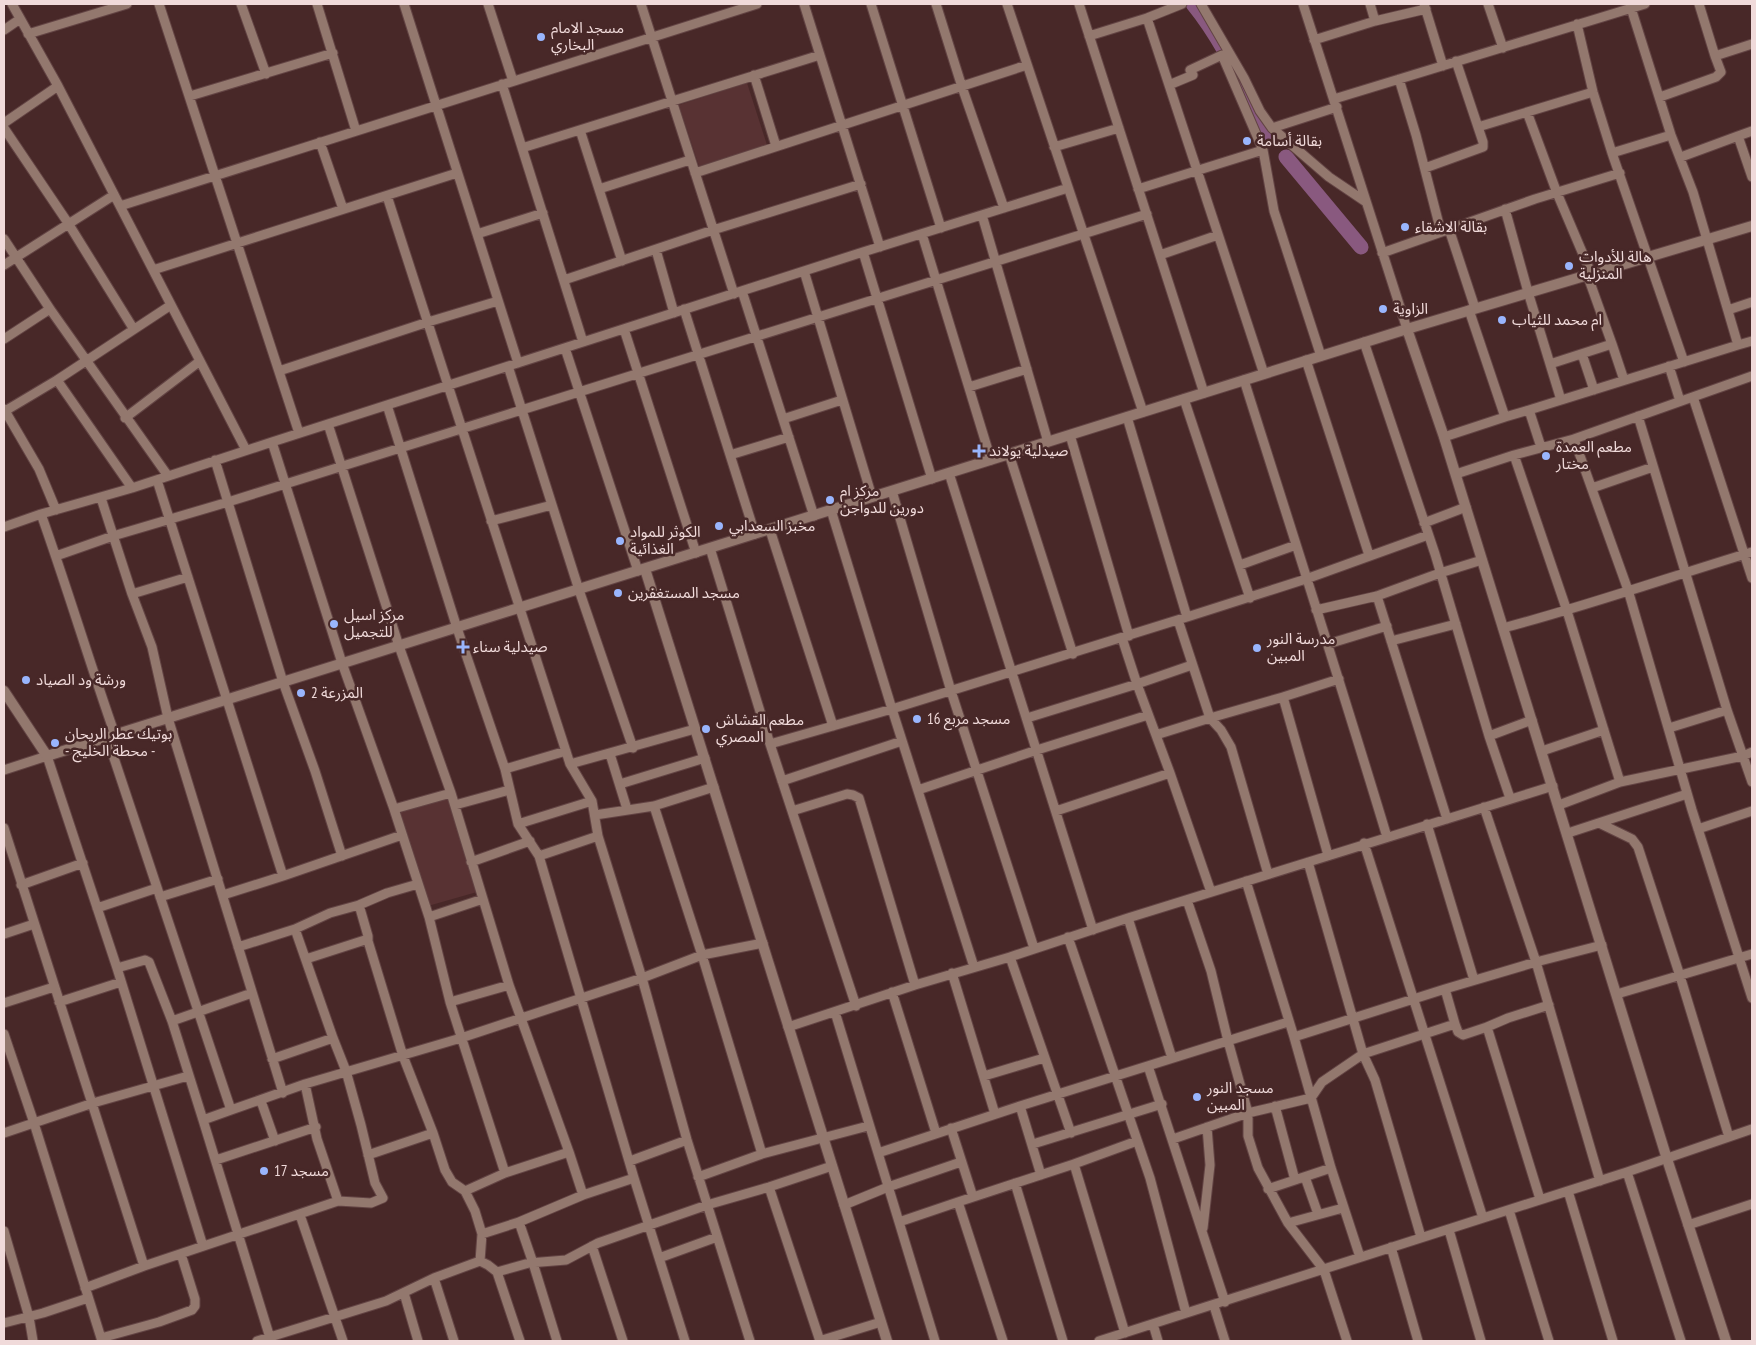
<svg xmlns="http://www.w3.org/2000/svg" width="1756" height="1345" font-family="'PT Sans Narrow','Noto Sans Arabic',sans-serif">
  <rect width="100%" height="100%" fill="#482828"/>
  <path fill="#583233" d="M747,83L767,145L699,166L679,105Z
    M448,797L477,892L428,906L400,811Z"/>
  <g fill="none" stroke-linecap="round" stroke-linejoin="round">
    <path stroke="#89597f" stroke-width="15" d="M1193,4C1224,42 1245,90 1268,133
      M1286,157L1361,247"/>
    <defs>
      <path id="minor" d="M12,4L58,86L246,450
        M159,4L299,433
        M241,4L266,74
        M317,4L356,131
        M404,4L518,363
        M488,4L513,81
        M641,4L734,294
        M804,4L880,247
        M871,4L941,228
        M936,4L962,87L1004,208
        M1007,4L1143,412
        M1079,4L1204,393
        M1201,4L1244,78L1260,111L1272,128L1329,177L1366,202
        M1303,4L1407,329
        M1424,4L1443,66
        M1488,4L1503,48
        M1699,4L1715,56L1752,44
        M1631,8L1671,135L1693,192L1738,345L1752,341
        M1147,18L1264,374
        M1375,21L1426,9
        M1577,24L1593,92L1612,153L1671,135
        M4,30L20,19
        M28,34L127,4
        M1089,36L1147,18L1182,4
        M1314,40L1375,21L1370,4
        M754,75L776,146
        M1399,79L1416,135L1441,232
        M502,84L583,342
        M1169,85L1193,75L1190,70L1222,55L1263,150L1274,211L1321,356
        M190,96L333,53
        M1660,97L1716,77L1721,72L1715,56
        M1334,99L1645,4
        M1527,112L1557,193L1591,273
        M4,123L58,86
        M1478,127L1593,92
        M4,128L68,223L133,328
        M1272,128L1337,107
        M580,130L622,261
        M1752,131L1738,136L1752,177
        M320,142L343,209
        M1054,147L1119,128
        M522,148L820,55
        M1612,153L1684,362
        M1681,157L1738,136
        M1425,168L1483,147V142L1456,61
        M695,173L1027,65
        M599,189L690,160
        M1138,189L1263,150
        M387,196L570,764L592,801L598,836L642,978L687,1140L750,1341
        M120,206L757,4
        M1505,209L1528,292L1561,400
        M982,215L1048,442
        M1449,229L1475,308
        M477,234L543,213
        M922,234L991,460
        M4,239L50,309L168,476
        M656,250L674,313
        M863,252L932,479
        M1382,253L1535,199L1620,173
        M1160,255L1218,235
        M4,265L114,195
        M153,270L457,173
        M804,271L872,497
        M564,280L713,230L861,184
        M742,291L814,516
        M684,309L755,534
        M1469,310L1505,417L1529,410L1541,447
        M1728,310L1752,302
        M624,329L696,553
        M4,339L50,309
        M1364,342L1435,554L1489,736L1510,798
        M1612,344L1624,380
        M565,348L638,571
        M1582,354L1594,390
        M1306,360L1369,555
        M1550,364L1612,344L1587,274
        M508,366L579,590L633,748
        M1669,366L1680,401
        M279,371L428,322L498,301
        M57,380L132,488
        M1244,380C1292,532 1341,684 1387,837
        M969,387L1027,369
        M1693,397L1752,578
        M1184,399L1250,598
        M387,405L457,628L505,769L518,824L539,856L634,1178L685,1341
        M4,409L39,469L56,510
        M1529,410L1738,345
        M5,411L57,380L171,305
        M1638,416L1727,710L1752,782
        M1127,417L1187,617L1306,579L1428,535
        M125,418L200,361
        M783,419L842,400
        M328,424L399,646L451,793L509,985L569,1152L583,1195
        M1070,435L1129,636
        M1444,437L1505,417
        M1574,439L1628,590L1692,810L1752,998
        M272,442L342,663L394,809L429,917L450,1002L505,1173
        M1009,454L1073,654
        M730,455L789,437
        M1514,455L1567,611L1620,782
        M215,460L283,682L315,771L342,856
        M949,473L1093,930
        M1456,474L1514,455L1574,439L1752,376
        M157,480L283,876
        M1592,488L1653,467
        M892,491L951,691L1034,948
        M101,498L132,594L152,647L168,718L283,1093
        M831,510L892,709L974,967
        M41,514C67,587 89,661 115,735
        M491,521L552,505
        M1424,523L1466,507
        M4,527L41,514L132,488L272,442L863,252L1068,188
        M770,530L833,726
        M710,548L770,744L856,1006
        M56,556L113,536L228,502L1147,214
        M1240,565L1296,545
        M132,594L188,577
        M1377,596L1447,819
        M1316,610L1377,596L1440,573L1482,560
        M1503,628C1587,606 1669,577 1752,552
        M1122,638L1137,684L1170,773L1211,892
        M1391,641L1456,624
        M1328,644L1387,626
        M1027,718L1137,684L1192,665
        M1669,728L1727,710
        M1156,735L1210,718L1178,620
        M1489,736L1532,720
        M107,737L231,1110L203,1120L271,1341
        M770,744L892,709L1187,617
        M1542,751L1604,730
        M610,754L627,809
        M570,764L695,729
        M505,769L566,751
        M4,770L47,756L117,968L203,1246
        M782,781L902,741
        M620,784L705,758
        M918,790L1037,750L1148,715
        M455,805L509,790
        M1559,805L1620,782L1743,756L1752,752
        M654,806L702,955L762,1154
        M1484,807L1536,962L1602,945
        M394,809L451,793
        M792,811L847,794L853,795L859,798L915,985
        M1056,811L1170,773
        M595,815L654,806L714,787
        M1599,823L1632,839L1638,847L1680,976L1729,1137
        M518,824L592,801
        M1427,824L1474,980
        M4,828L144,1266
        M1698,829L1752,811
        M1568,833L1687,794
        M1364,843L1483,1218
        M1328,855L1283,697L1339,679
        M539,856L598,836
        M471,862L530,841
        M1268,874L1231,747L1221,730L1210,718L1283,697
        M1246,881L1294,1037L1331,1168L1360,1257
        M21,885L83,863
        M223,895L283,876L402,835
        M160,897L218,879
        M1187,900L1211,971L1228,1041L1248,1113V1136L1258,1168L1288,1223L1324,1270L1347,1341
        M359,905L368,936V941L403,1056L433,1133L445,1170L452,1182L465,1191
        M97,908L157,888
        M429,917L483,899
        M1128,918L1172,1058
        M4,934L34,924
        M1068,937L1150,1178L1186,1313
        M238,947L295,929L330,913L359,905L387,893L418,884
        M1010,957L1071,1133
        M306,959L368,939
        M117,968L145,960L149,962L172,1021L203,1120
        M952,973L995,1114
        M892,992L936,1133
        M1617,994L1752,954
        M59,1002L121,982
        M450,1002L509,985
        M4,1003L54,987
        M835,1012L899,1222
        M172,1021L252,993
        M1455,1024L1458,1032L1463,1035L1487,1027
        M788,1027L915,985L1010,957L1128,918L1553,786
        M4,1034L34,1123L101,1338
        M1294,1037L1445,989
        M272,1059L333,1038
        M1148,1066L1225,1302
        M984,1076L1044,1058
        M305,1084L317,1139L338,1201
        M261,1101L275,1141
        M1020,1106L1041,1175
        M1275,1106L1295,1180
        M231,1110L305,1084L461,1038L642,978L702,955L763,943
        M951,1128L973,1197
        M4,1133L93,1103L188,1076
        M1173,1139L1248,1113L1311,1098L1322,1082L1363,1054L1308,862
        M1033,1144L1162,1104
        M878,1153L1020,1106L1288,1022
        M368,1155L433,1133
        M216,1160L316,1127
        M630,1161L687,1140
        M1074,1164L1137,1141
        M1627,1172L1681,1341
        M698,1177L762,1154L868,1126
        M1305,1177L1318,1214
        M1015,1183L1063,1341
        M769,1187L820,1341
        M1268,1189L1331,1168
        M1568,1191L1613,1341
        M1540,1199L1487,1027L1508,1018L1549,1005
        M958,1202L1074,1164L1125,1333
        M844,1205L888,1187L961,1162
        M1509,1210L1549,1341
        M300,1215L343,1341
        M519,1222L533,1263L557,1341
        M1288,1223L1343,1208
        M1688,1225L1752,1204
        M1203,1228L1210,1165L1207,1127
        M1449,1230L1481,1341
        M4,1231L29,1317L33,1341
        M482,1234L519,1222L583,1195L634,1178
        M1421,1237L1375,1080L1363,1054L1455,1024L1445,989L1536,962L1600,1181
        M592,1246L623,1341
        M1391,1247L1418,1341
        M659,1258L717,1237
        M480,1261L488,1265L497,1272
        M434,1278L454,1341
        M85,1288L144,1266L338,1201L371,1203L383,1198L375,1183L361,1125L346,1071L333,1038L295,929
        M404,1293L418,1341
        M1214,1306L1225,1341
        M4,1323L43,1313L88,1298
        M1153,1324L1158,1341
        M102,1341L101,1338L159,1322L192,1310L195,1306V1299L181,1254
        M257,1341L386,1301L434,1278L480,1261L482,1234L475,1211L465,1191L505,1173L569,1152
        M520,1341L497,1272L529,1263L566,1260L598,1243L707,1205L769,1187L832,1166
        M819,1341L881,1322
        M935,1341L899,1222L958,1202L1003,1341
        M1099,1341L1627,1172L1752,1129"/>
      <path id="tertiary" d="M1407,329L1444,437L1667,1159L1726,1341
        M645,569L887,1341
        M4,691L47,756L1407,329L1752,226"/>
    </defs>
    <use href="#minor" stroke="#634444" stroke-width="11"/>
    <use href="#tertiary" stroke="#634444" stroke-width="12"/>
    <use href="#minor" stroke="#93786e" stroke-width="9"/>
    <use href="#tertiary" stroke="#93786e" stroke-width="10"/>
  </g>
  <g fill="#99b5fd" stroke="#482828" stroke-width="2">
    <circle cx="541" cy="37" r="5"/>
    <circle cx="1247" cy="141" r="5"/>
    <circle cx="1405" cy="227" r="5"/>
    <circle cx="1569" cy="266" r="5"/>
    <circle cx="1383" cy="309" r="5"/>
    <circle cx="1502" cy="320" r="5"/>
    <path d="M976.5 443.5h5v5h5v5h-5v5h-5v-5h-5v-5h5z"/>
    <circle cx="1546" cy="456" r="5"/>
    <circle cx="830" cy="500" r="5"/>
    <circle cx="719" cy="526" r="5"/>
    <circle cx="620" cy="541" r="5"/>
    <circle cx="618" cy="593" r="5"/>
    <circle cx="334" cy="624" r="5"/>
    <path d="M460.5 639.5h5v5h5v5h-5v5h-5v-5h-5v-5h5z"/>
    <circle cx="1257" cy="648" r="5"/>
    <circle cx="26" cy="680" r="5"/>
    <circle cx="301" cy="693" r="5"/>
    <circle cx="917" cy="719" r="5"/>
    <circle cx="706" cy="729" r="5"/>
    <circle cx="55" cy="743" r="5"/>
    <circle cx="1197" cy="1097" r="5"/>
    <circle cx="264" cy="1171" r="5"/>
  </g>
  <g text-anchor="middle" stroke-width="5" stroke-linejoin="round" paint-order="stroke">
    <g font-size="15" fill="#f0dada" stroke="#482828" text-anchor="start">
      <text x="551" y="33">مسجد الامام<tspan x="551" dy="17">البخاري</tspan></text>
      <text x="1257" y="146">بقالة أسامة</text>
      <text x="1415" y="232">بقالة الاشقاء</text>
      <text x="1579" y="262">هالة للأدوات<tspan x="1579" dy="17">المنزلية</tspan></text>
      <text x="1393" y="314">الزاوية</text>
      <text x="1512" y="325">ام محمد للثياب</text>
      <text x="1556" y="452">مطعم العمدة<tspan x="1556" dy="17">مختار</tspan></text>
      <text x="989" y="456">صيدلية يولاند</text>
      <text x="840" y="496">مركز ام<tspan x="840" dy="17">دورين للدواجن</tspan></text>
      <text x="729" y="531">مخبز السعدابي</text>
      <text x="630" y="537">الكوثر للمواد<tspan x="630" dy="17">الغذائية</tspan></text>
      <text x="628" y="598">مسجد المستغفرين</text>
      <text x="344" y="620">مركز اسيل<tspan x="344" dy="17">للتجميل</tspan></text>
      <text x="1267" y="644">مدرسة النور<tspan x="1267" dy="17">المبين</tspan></text>
      <text x="473" y="652">صيدلية سناء</text>
      <text x="36" y="685">ورشة ود الصياد</text>
      <text x="311" y="698">المزرعة 2</text>
      <text x="927" y="724">مسجد مربع 16</text>
      <text x="716" y="725">مطعم القشاش<tspan x="716" dy="17">المصري</tspan></text>
      <text x="65" y="739">بوتيك عطر الريحان<tspan x="65" dy="17">- محطة الخليج -</tspan></text>
      <text x="1207" y="1093">مسجد النور<tspan x="1207" dy="17">المبين</tspan></text>
      <text x="274" y="1176">مسجد 17</text>
    </g>
  </g>
  <rect width="1756" height="1345" fill="none" stroke="#f0dada" stroke-width="10"/>
</svg>
